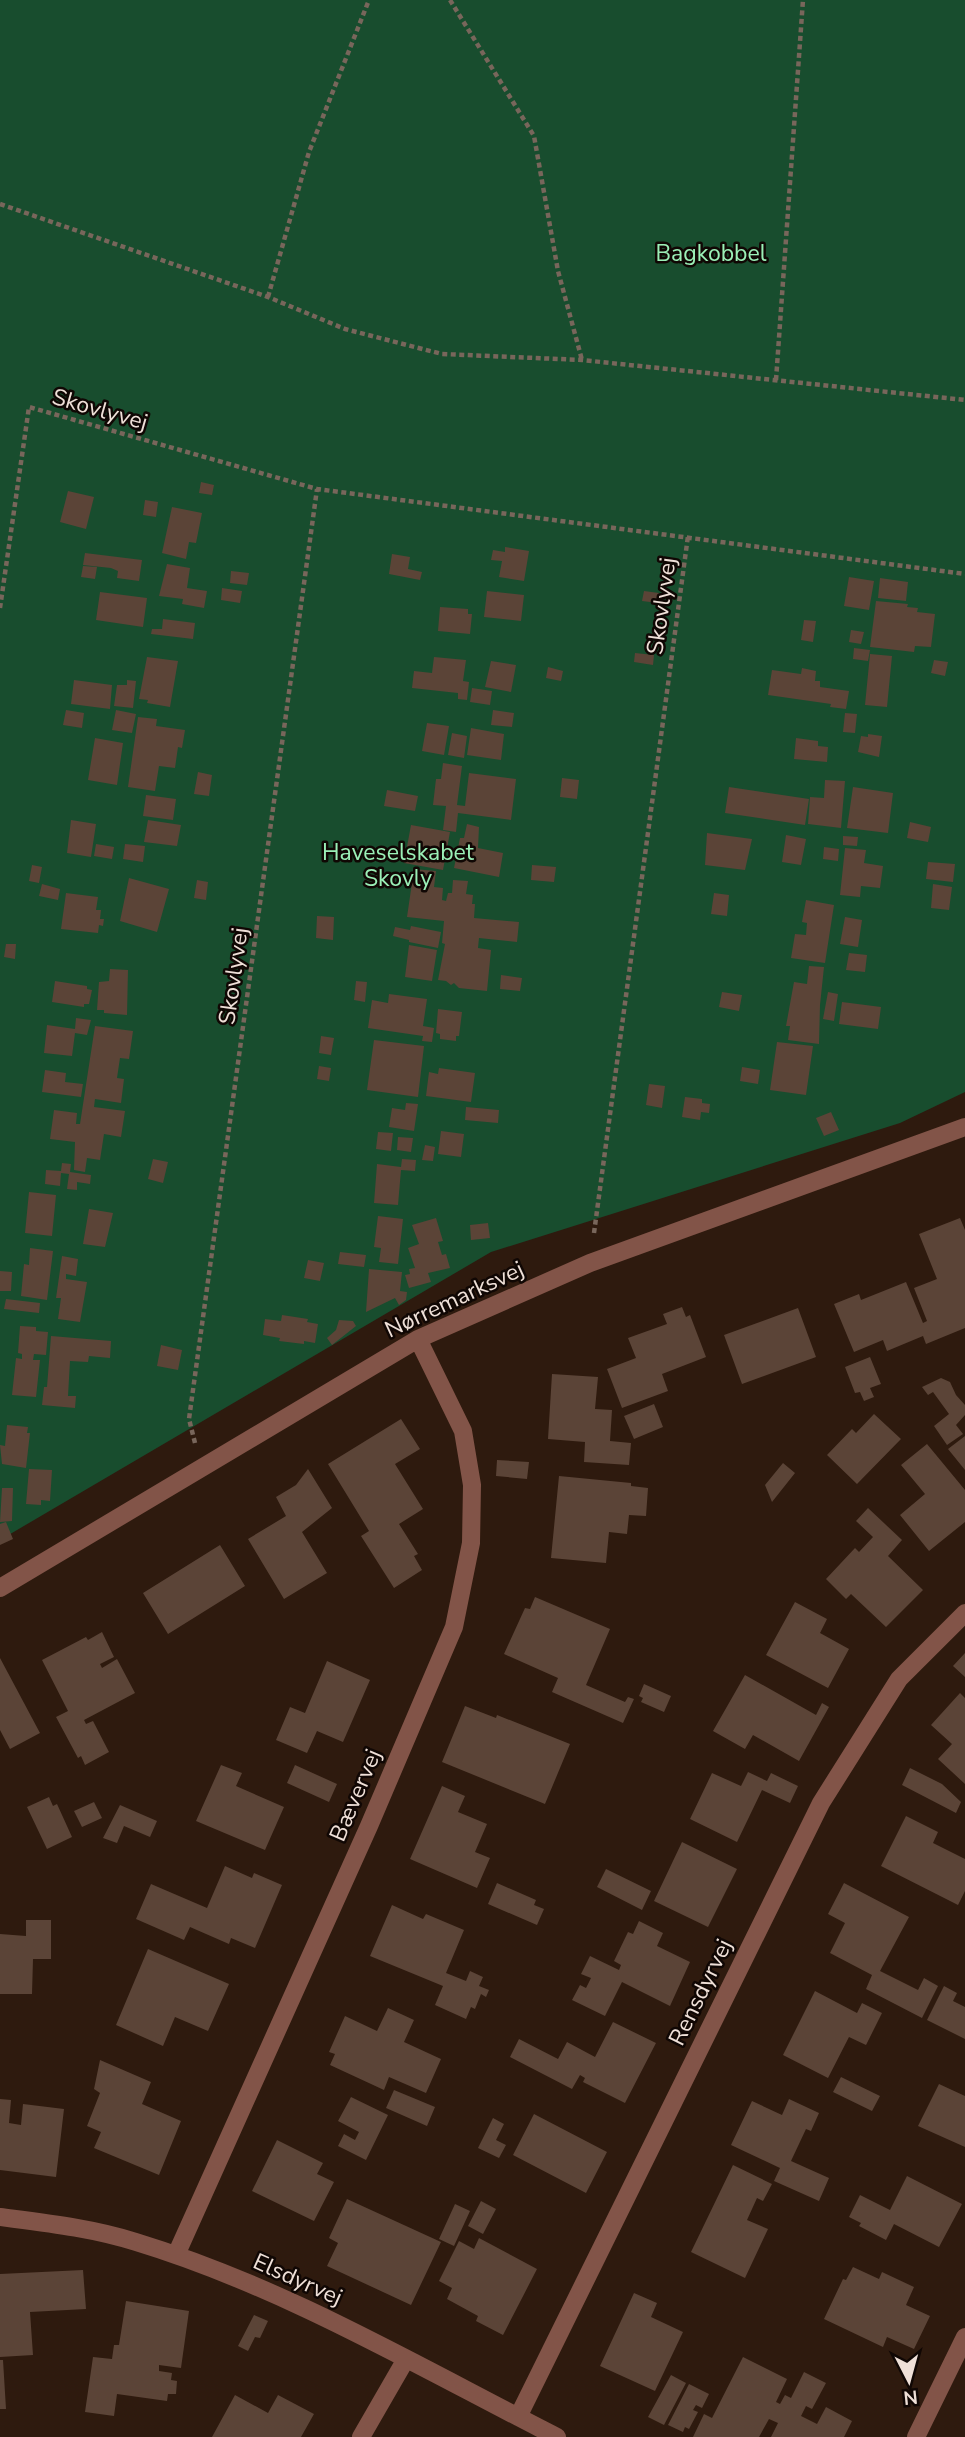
<svg xmlns="http://www.w3.org/2000/svg" width="965" height="2437" font-family="'Nunito Sans',sans-serif">
  <rect width="100%" height="100%" fill="#2e1a0e"/>
  <path fill="#184d2e" d="M0,0H965V1092L900,1123L491,1252L0,1540Z"/>
  <path fill="#5b4437" d="M201,482L214,485L212,495L199,493Z
    M68,491L94,497L86,529L60,522Z
    M145,500L158,502L156,517L143,515Z
    M172,507L202,513L196,543L189,542L186,559L162,553Z
    M505,547L529,551L524,581L499,577L502,561L491,560L493,550L505,552Z
    M85,553L142,560L139,581L117,578L118,571L111,568L83,565Z
    M392,554L410,557L408,569L422,572L420,580L389,574Z
    M167,564L190,568L187,588L207,591L204,608L182,604L183,599L159,596Z
    M83,566L97,567L95,579L81,577Z
    M231,571L249,573L247,585L230,583Z
    M849,577L874,581L869,610L844,606Z
    M880,578L908,582L906,601L878,598Z
    M222,588L242,591L240,603L221,600Z
    M487,591L524,595L521,621L484,617Z
    M644,591L659,593L658,603L642,601Z
    M100,592L147,598L143,627L96,620Z
    M876,601L908,604L907,607L918,608L917,612L935,614L931,647L915,646L914,652L870,647Z
    M440,607L468,609V614H472L470,634L438,631Z
    M163,619L195,623L193,639L151,634L152,629H162Z
    M804,620L816,621L813,642L801,640Z
    M851,630L864,632L861,644L849,642Z
    M854,648L870,650L868,661L853,659Z
    M635,653L654,655L653,665L634,662Z
    M870,654L892,656L887,707L865,705Z
    M147,657L178,661L170,707L147,703L148,700L139,699Z
    M434,657L466,660L463,681L469,682L467,700L458,699V693L412,688L414,671L432,673Z
    M934,660L948,662L945,676L931,673Z
    M491,661L516,665L511,692L485,687Z
    M548,667L563,671L561,681L546,678Z
    M802,668L816,671L815,681H820V687L849,691L846,709L830,707L831,704L768,695L772,670L801,674Z
    M74,680L112,685L110,709L71,704Z
    M127,680L136,681L133,708L114,706L117,685H127Z
    M472,688L492,691L490,705L470,702Z
    M66,710L84,713L82,728L63,725Z
    M116,710L136,714L132,733L112,730Z
    M493,710L514,713L512,727L491,725Z
    M845,713L857,714L855,733L843,732Z
    M138,717L157,719L156,726L185,730L182,748L178,747L175,768L159,766L155,791L128,787Z
    M427,723L449,726L444,755L422,751Z
    M471,728L504,734L501,760L467,755Z
    M452,733L467,736L464,758L448,755Z
    M868,734L882,736L879,757L858,752L861,736L868,737Z
    M95,738L123,743L117,785L88,780Z
    M796,738L818,741V746L828,747L827,762L794,759Z
    M443,763L462,766L457,805L465,806L469,773L516,779L511,820L458,813L456,832L443,830L446,806L433,805L436,779H441Z
    M198,772L212,775L209,796L194,794Z
    M562,778L579,780L577,799L560,797Z
    M825,780L845,781L841,828L808,824L810,797L824,798Z
    M729,787L809,799L805,825L725,813Z
    M853,787L893,793L888,833L847,828Z
    M387,790L418,796L415,811L384,806Z
    M146,795L176,799L173,820L143,816Z
    M71,820L96,824L91,857L67,853Z
    M148,820L181,825L177,846L144,842Z
    M910,822L931,827L928,842L907,838Z
    M467,824L479,827L478,848L503,853L499,877L454,868L460,838H464Z
    M411,825L450,832L443,870L404,863Z
    M707,833L752,839L745,870L705,865Z
    M786,835L806,839L801,865L782,862Z
    M843,836L858,837L857,846L843,845Z
    M96,844L114,847L112,859L94,856Z
    M125,844L145,846L143,862L123,859Z
    M824,847L839,849L838,861L823,859Z
    M845,848L866,850L864,863L883,866L880,888L861,886L860,897L840,895Z
    M928,862L955,864L953,882L926,879Z
    M32,865L42,867L39,883L29,881Z
    M532,865L556,867L554,882L531,880Z
    M414,869L436,871L434,887L443,888L442,900L446,901L448,893H452L453,880L468,881L466,894L473,895L472,904H475L474,918L519,922L517,942L479,938L478,948L491,950L487,991L459,988L454,983L451,985L446,981L438,980L445,944L442,943L444,921L407,917Z
    M129,878L169,889L157,932L120,921Z
    M197,880L208,882L206,900L194,898Z
    M42,884L60,889L58,900L39,896Z
    M933,884L952,887L949,910L931,908Z
    M66,893L98,897L96,910H101L100,919H104L103,926L99,925L98,933L61,929Z
    M714,893L729,895L727,916L711,914Z
    M806,900L834,905L825,963L791,958L795,934L806,935L807,923L802,922Z
    M317,916L334,917L333,940L316,938Z
    M845,917L862,920L858,947L840,944Z
    M411,926L441,932L438,948L409,942V940L393,936L395,927L410,930Z
    M6,944H16L15,959L4,957Z
    M409,945L437,950L432,981L405,977Z
    M849,953L867,955L865,972L846,970Z
    M809,966L824,967L820,1005L819,1044L788,1040L790,1026H786L794,982L807,984Z
    M110,969L128,970L127,1015L104,1013V1010H97L99,982L109,981Z
    M501,975L522,978L520,991L500,989Z
    M55,981L87,986V989L92,990L89,1004H84V1007L52,1002Z
    M356,981L367,982L365,1002L354,1000Z
    M722,992L742,995L739,1011L719,1007Z
    M828,992L838,994L834,1021L823,1019Z
    M389,994L427,999L423,1026L434,1028L432,1042L422,1041L423,1036L368,1028L372,1000L388,1003Z
    M842,1002L881,1007L878,1029L839,1024Z
    M438,1009L462,1012L459,1036H456V1041L440,1039V1034L436,1033Z
    M76,1018L91,1020L87,1035L75,1033L72,1056L44,1053L47,1025L75,1029Z
    M95,1026L133,1031L129,1059L120,1058L117,1078L124,1079L121,1103L95,1099L94,1107L125,1111L121,1137L104,1134L100,1160L87,1158L85,1172L74,1170L75,1142L50,1139L54,1110L77,1113L76,1124H80Z
    M321,1036L334,1038L331,1055L319,1053Z
    M374,1040L424,1046L418,1097L367,1090Z
    M777,1042L813,1046L806,1095L770,1090Z
    M319,1066L331,1068L329,1081L317,1079Z
    M742,1067L760,1070L758,1084L740,1081Z
    M439,1068L475,1073L471,1102L426,1096L429,1072L438,1074Z
    M45,1070L66,1073L65,1082L83,1084L81,1097L42,1092Z
    M649,1084L665,1086L662,1108L646,1105Z
    M685,1097L702,1099V1103L710,1104L709,1113L701,1112L700,1120L682,1117Z
    M406,1103L418,1104L414,1131L389,1127L392,1108L405,1110Z
    M466,1107L499,1110L498,1123L465,1120Z
    M831,1112L839,1130L824,1136L816,1118Z
    M441,1131L464,1134L461,1157L438,1154Z
    M378,1132L393,1133L391,1151L376,1149Z
    M398,1137L413,1138L411,1152L397,1150Z
    M425,1145L435,1147L433,1161L422,1160Z
    M153,1159L168,1162L163,1183L148,1179Z
    M402,1159L416,1160L415,1171L401,1170L398,1205L374,1203L377,1164L401,1167Z
    M62,1163L71,1164L70,1172L91,1175L90,1184L77,1182V1190L67,1189L69,1174L61,1173L60,1186L45,1184L46,1170L61,1171Z
    M29,1192L56,1195L52,1236L25,1233Z
    M89,1209L113,1213L105,1247L83,1244Z
    M378,1216L403,1219L398,1264L379,1262L381,1248L374,1247Z
    M436,1218L443,1241L438,1242L442,1255L446,1254L450,1268L428,1273L431,1282L409,1288L405,1275L410,1274L409,1269L415,1268L408,1248L419,1244L412,1225Z
    M960,1218L965,1230V1328L926,1344L923,1336L887,1351L883,1340L854,1352L834,1304L859,1294L861,1300L906,1282L923,1323L927,1321L914,1288L937,1279L919,1234Z
    M488,1223L490,1238L471,1240L470,1225Z
    M30,1248L53,1251L47,1300L21,1296L24,1264L29,1265Z
    M340,1252L366,1255L364,1267L338,1264Z
    M62,1256L78,1259L76,1276L66,1274V1279L87,1282L80,1322L58,1319L61,1298H56Z
    M308,1260L324,1263L320,1281L304,1278Z
    M369,1269L402,1272L400,1291L407,1292L406,1300L399,1305L395,1298L366,1312Z
    M0,1271L12,1272L11,1291H0Z
    M6,1299L40,1303L39,1313L4,1309Z
    M682,1307L686,1317L690,1315L706,1357L662,1374L668,1391L622,1408L607,1369L636,1358L628,1338L667,1324L663,1314Z
    M798,1308L816,1357L742,1384L724,1335Z
    M282,1315L308,1319L307,1322L318,1324L315,1343L304,1341V1344L279,1341L280,1338L263,1335L265,1319L281,1321Z
    M339,1320L353,1321L356,1326L332,1345L327,1338L336,1330Z
    M20,1326L36,1327V1331L48,1332L46,1355L34,1354L33,1360H40L36,1397L12,1395L16,1358L22,1359V1354L18,1353Z
    M51,1336L111,1341L110,1358L89,1356L88,1362L70,1361L68,1396H76L75,1408L42,1405L44,1387H47Z
    M161,1345L182,1350L178,1370L157,1366Z
    M870,1357L881,1384L870,1388L874,1397L864,1401L860,1392L855,1393L845,1367Z
    M552,1374L598,1377L595,1409L612,1410L610,1441L631,1443L629,1465L584,1462L585,1442L548,1439Z
    M941,1378L950,1382L956,1395L965,1405V1415L956,1425L963,1434L947,1445L934,1426L949,1414L933,1392L928,1395L922,1387Z
    M654,1404L663,1427L634,1439L624,1416Z
    M874,1414L901,1439L857,1484L827,1455L852,1429L856,1433Z
    M401,1419L420,1449L395,1464L423,1509L399,1524L418,1554L414,1556L422,1570L394,1588L361,1536L369,1531L328,1464Z
    M7,1425L28,1427L27,1433H30L26,1468L2,1464L0,1445L5,1446Z
    M965,1436V1470L948,1449Z
    M927,1444L965,1490V1522L929,1551L900,1515L925,1494L901,1465Z
    M497,1460L529,1462L527,1479L496,1476Z
    M783,1463L795,1473L772,1502L765,1485Z
    M29,1469L52,1470L50,1501L41,1500V1505L26,1504Z
    M308,1469L332,1508L302,1532L327,1573L284,1599L248,1539L286,1516L276,1497L296,1485Z
    M559,1476L631,1483V1486L648,1488L646,1516L629,1515L627,1534L609,1532L606,1563L551,1558Z
    M2,1488H13L12,1521L0,1522Z
    M868,1508L902,1540L888,1556L923,1590L886,1627L851,1594L846,1599L826,1579L855,1548L859,1552L873,1537L856,1521Z
    M6,1522L13,1539L0,1545V1524Z
    M220,1545L245,1586L168,1634L143,1593Z
    M535,1597L610,1629L586,1685L625,1702L628,1697L634,1699L623,1723L552,1692L558,1678L504,1654L525,1608L530,1609Z
    M795,1602L827,1619L820,1633L849,1649L828,1688L766,1655Z
    M102,1632L114,1657L100,1664L102,1668L117,1659L135,1693L84,1720L86,1724L93,1721L109,1752L85,1765L81,1756L78,1758L56,1717L68,1711L42,1660L86,1637L88,1640Z
    M965,1653V1677L953,1666Z
    M0,1658L40,1733L10,1749L0,1730Z
    M327,1661L370,1680L343,1742L317,1731L307,1753L276,1740L290,1707L305,1713Z
    M745,1675L816,1715L822,1703L829,1707L799,1761L753,1735L745,1749L713,1731Z
    M644,1684L671,1696L664,1712L641,1702L643,1698L639,1696Z
    M960,1693L965,1698V1784L938,1759L952,1744L931,1725Z
    M465,1706L496,1718L497,1715L570,1744L545,1804L442,1762Z
    M221,1765L242,1773L236,1786L284,1807L265,1850L196,1821Z
    M295,1765L337,1784L329,1802L287,1783Z
    M910,1768L942,1784L961,1802L956,1813L902,1785Z
    M748,1772L767,1781L771,1773L798,1786L790,1803L762,1790L737,1842L690,1819L712,1773L741,1786Z
    M442,1786L465,1796L458,1812L487,1824L475,1852L490,1858L477,1888L410,1859Z
    M49,1797L53,1806L57,1804L72,1837L47,1849L27,1807Z
    M94,1802L102,1818L82,1827L74,1811Z
    M120,1805L157,1821L150,1837L124,1826L117,1843L103,1838Z
    M906,1816L938,1832L933,1843L965,1859V1891L958,1905L881,1866Z
    M682,1842L737,1869L708,1927L654,1901Z
    M225,1866L252,1878L254,1873L282,1885L255,1948L231,1938L229,1944L190,1927L184,1940L136,1919L151,1884L207,1908Z
    M606,1869L651,1891L642,1910L597,1887Z
    M497,1883L536,1900L534,1905L544,1909L537,1925L488,1904Z
    M844,1883L909,1917L880,1971L918,1990L924,1978L938,1986L922,2018L866,1989L872,1975L830,1953L845,1923L828,1914Z
    M392,1905L423,1919L426,1914L464,1930L446,1973L466,1981L470,1971L483,1977L479,1986L489,1990L486,1997L481,1994L475,2009L471,2007L466,2019L435,2005L443,1986L370,1956Z
    M26,1920H51V1959H33L32,1994H0V1934L26,1936Z
    M639,1921L663,1933L657,1946L690,1962L670,2006L622,1982L605,2016L572,2000L580,1985L586,1988L591,1978L581,1974L590,1956L619,1970L621,1965L614,1961L628,1932L633,1934Z
    M148,1949L229,1984L208,2031L175,2017L163,2046L116,2025Z
    M944,1986L957,1993L953,2001L965,2007V2039L927,2020Z
    M815,1991L857,2013L862,2003L882,2013L866,2045L849,2037L828,2078L783,2055Z
    M388,2008L414,2020L404,2042L441,2059L426,2093L389,2077L384,2090L330,2065L335,2054L329,2052L345,2016L377,2031Z
    M613,2022L656,2043L625,2103L583,2082L585,2078L580,2075L572,2089L510,2057L519,2039L558,2059L567,2042L595,2057Z
    M100,2060L151,2082L142,2104L181,2121L159,2175L94,2148L101,2132L87,2126L100,2093L94,2089Z
    M841,2077L880,2096L872,2111L833,2092Z
    M939,2084L965,2096V2147L918,2126Z
    M394,2090L435,2107L427,2126L386,2108Z
    M351,2097L388,2115L366,2160L338,2146L344,2134L355,2140L359,2132L338,2121Z
    M0,2099L11,2100L9,2123L21,2125L23,2104L64,2109L56,2177L0,2170Z
    M789,2099L819,2113L811,2131L806,2129L791,2161L829,2178L819,2201L774,2181L780,2168L731,2145L752,2101L782,2115Z
    M534,2114L607,2152L586,2193L513,2155Z
    M493,2118L504,2124L496,2140L506,2145L499,2158L478,2148Z
    M277,2140L323,2163L317,2174L334,2182L314,2221L252,2191Z
    M733,2165L772,2184L763,2201L757,2198L747,2220L768,2229L745,2278L691,2252Z
    M907,2176L962,2204L939,2247L894,2224L886,2240L859,2226L861,2223L849,2217L860,2195L890,2210Z
    M347,2199L441,2242L411,2305L327,2266L338,2243L329,2238Z
    M481,2201L496,2209L483,2234L468,2226Z
    M455,2204L470,2211L454,2246L439,2239Z
    M479,2238L537,2269L503,2335L476,2321L478,2316L447,2299L452,2288L439,2281L459,2241L474,2249Z
    M853,2267L879,2279L882,2272L914,2287L906,2305L930,2316L914,2349L887,2337L883,2347L824,2319L843,2279L846,2280Z
    M83,2270L86,2309L30,2312L33,2355L0,2357V2274Z
    M634,2293L657,2303L651,2317L683,2332L655,2391L600,2366Z
    M126,2301L189,2311L181,2368L159,2365V2371L172,2373L171,2380L177,2381L176,2394H168L167,2401L117,2394L114,2416L85,2412L93,2357L112,2359L114,2345H119Z
    M254,2315L268,2321L260,2338L255,2337L248,2351L238,2346Z
    M743,2357L787,2379L776,2402L780,2404L785,2395L791,2398L804,2372L826,2383L812,2409L806,2406L801,2416L817,2424L826,2407L852,2421L844,2437H771L778,2423L769,2419L759,2437H693L704,2414L712,2418Z
    M0,2360H3L6,2409H0Z
    M671,2375L686,2383L664,2425L648,2417Z
    M689,2384L709,2394L702,2408L696,2405L693,2410L698,2412L689,2429L685,2427L683,2432L668,2425Z
    M235,2395L268,2413L278,2395L314,2414L301,2437H212Z"/>
  <g fill="none" stroke-linecap="round" stroke-linejoin="round">
    <path stroke="#78665b" stroke-width="4.5" stroke-dasharray="5 3.5" stroke-linecap="butt" d="M450,0L534,136L558,271L582,360
      M0,204L268,297L345,329L442,354L582,360L965,400
      M268,297L309,152L369,0
      M776,380L803,0
      M0,608L29,407L317,489L965,574
      M594,1233L688,536
      M195,1443L189,1419L317,489"/>
    <path stroke="#825448" stroke-width="18" d="M0,1588L418,1339L590,1263L965,1127
      M0,2217C46,2223 92,2228 136,2242C284,2287 419,2367 557,2437
      M176,2255L369,1826L454,1627L471,1543L472,1485L463,1431L418,1339
      M518,2417L821,1803L899,1679L965,1613
      M361,2437L406,2359
      M916,2437L965,2337"/>
  </g>
  <g text-anchor="middle" stroke-width="5" stroke-linejoin="round" paint-order="stroke">
    <g font-size="23" fill="#9bf0b7" stroke="#100704">
      <text x="711" y="261">Bagkobbel</text>
      <text x="398" y="860">Haveselskabet<tspan x="398" dy="26">Skovly</tspan></text>
    </g>
    <g font-size="23" fill="#efe0d8" stroke="#100704">
      <text transform="translate(100 409) rotate(16)" y="8">Skovlyvej</text>
      <text transform="translate(661 606) rotate(-82)" y="8">Skovlyvej</text>
      <text transform="translate(233 976) rotate(-82)" y="8">Skovlyvej</text>
      <text transform="translate(454 1299) rotate(-25)" y="8">Nørremarksvej</text>
      <text transform="translate(355 1795) rotate(-67)" y="8">Bævervej</text>
      <text transform="translate(700 1992) rotate(-64)" y="8">Rensdyrvej</text>
      <text transform="translate(298 2279) rotate(24)" y="8">Elsdyrvej</text>
    </g>
  </g>
  <g transform="translate(909 2381) rotate(174)" stroke="#100704" stroke-width="5" paint-order="stroke">
  <path d="M0-5L12 26L0 18L-12 26Z" fill="#efe0d8"/>
  <text y="-10" font-size="19" font-weight="bold" text-anchor="middle" fill="#efe0d8">N</text>
  </g>
</svg>
